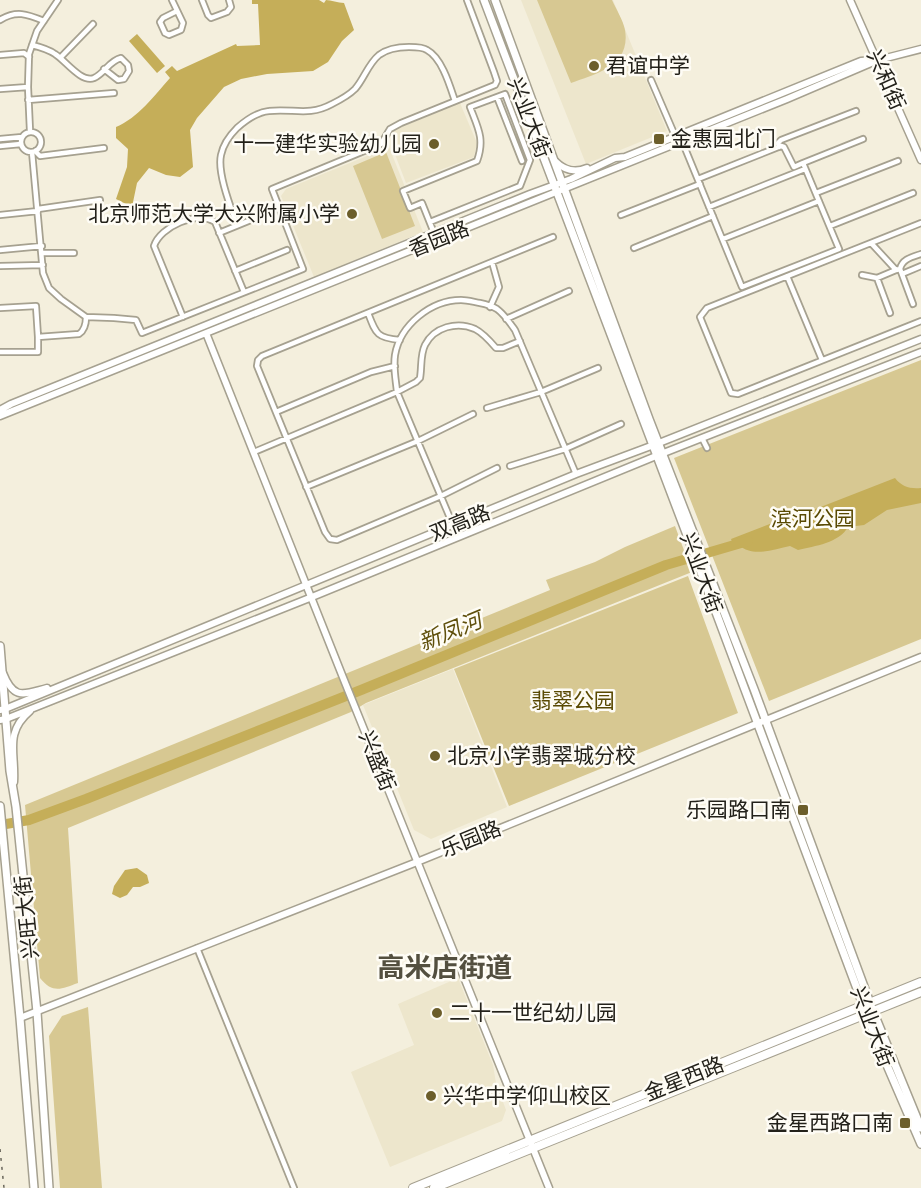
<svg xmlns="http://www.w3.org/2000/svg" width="921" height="1188" font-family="'Public Sans','Noto Sans SC',sans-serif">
  <rect width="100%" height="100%" fill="#f4efdd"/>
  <path fill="#ede6cc" d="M521,0H613L667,131L586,164Z
    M460,103L477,143L474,157L406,183L391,144V131Z
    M389,147L423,232L314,277L281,196L286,189Z
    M453,669L507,807L431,839L414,830L363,705Z
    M458,978L493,1065L496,1083L506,1110L502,1121L390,1167L351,1072L414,1045L398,1004Z"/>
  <path fill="#d7c892" d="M537,0H612C616,9 623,20 625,30C631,66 596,74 571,83Z
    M386,152L415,226L382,239L353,166Z
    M921,360V639L769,701L674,458Z
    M675,526L692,572L366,703L351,712L68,828L78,983C61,989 53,994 40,978L25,805L550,590L546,580L595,562L625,547Z
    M688,576L738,713L509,806L454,669Z
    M88,1007L102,1188H60L49,1036L62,1016Z"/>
  <path fill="#c5ae59" d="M252,0H319L324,3L326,0C331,0 338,3 344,3L354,30L342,41L328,62L313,71L267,74L241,79L224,87L197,118L190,130L193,167L180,177L166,175L149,168L137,183L132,207L116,199L127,167L128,149L116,138V127C138,118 155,95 170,78L165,72L172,66L177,71L236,44L237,46L260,45L258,4H252Z
    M137,34L165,66L157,73L129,41Z
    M895,478C902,487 910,489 921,488V503L887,510L864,525L848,527C839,543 815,546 798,550L790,546C774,549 753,558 739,545L734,547L731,539L811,508L813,510Z
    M137,868L147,875L149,883L140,887H133L127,895L120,898L112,894L114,886L125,870Z"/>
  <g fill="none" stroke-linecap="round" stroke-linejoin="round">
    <path stroke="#c5ae59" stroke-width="10" d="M0,825L29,820L86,799L361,690L666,565L748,541"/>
    <defs>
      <path id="minor" d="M172,0L183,23L181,30L169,35L165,33L160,22L163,18L177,11
        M202,0L208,15L211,18L227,12L231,7L229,0
        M0,20C16,10 27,14 44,21
        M32,45C40,47 48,49 55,54C65,60 81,83 94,78C105,73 109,61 121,58L128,65L129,71L124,79L118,80L104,69
        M0,55L24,53L29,57
        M60,58L93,24
        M651,80L676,138
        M28,87L30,131
        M0,89L28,87L29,54L37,31L58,0
        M497,97L522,161
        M28,100L114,93
        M21 142a10 10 0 1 1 20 0a10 10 0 1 1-20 0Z
        M0,139L22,137
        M682,141L742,287L839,249L803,163L863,139
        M0,146L21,144
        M779,147L778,143L781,140L856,111
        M35,151L40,156L104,148
        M32,152L43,273L49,288L61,299L86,317L114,318L136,320L142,333L303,269L272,189L381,144L390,129L401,123L495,85L497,81L494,72L467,0
        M698,179L781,146L784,147L794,167L803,163
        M816,193L898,161
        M709,207L805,169
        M38,209L100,200
        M0,215L38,211
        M621,215L700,184
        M430,222L520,186L530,160L505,94L470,107C478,128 485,139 477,161L403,191L410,208L422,203L434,233
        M921,223L707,308L700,317L731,393L738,394L921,321
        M237,225C231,208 217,173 221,155C223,145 230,135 237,128C246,120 258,112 269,111C293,108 308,117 332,104C340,100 349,95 355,89C364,79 368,64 379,55C387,49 399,47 409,47C414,47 423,47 427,50C442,58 450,86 455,101
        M830,226L913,193
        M219,233L273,211
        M723,239L819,201
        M871,243L896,270L877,278L890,313
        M634,248L713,216
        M0,250L42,246
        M42,253H74
        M0,266L43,265
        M900,269C902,259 912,257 921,254
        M896,270L900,269L913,304
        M235,271L287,250
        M902,274L921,266
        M862,275L877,278
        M787,276L822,360
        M490,307L499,287L492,262
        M0,308L36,306L38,337
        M368,313C376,334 377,338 400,340
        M183,317L154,246C160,227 197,210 215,222L244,292
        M506,319L569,291
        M0,352H38V337L79,334C85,330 86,324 86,317
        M487,408L541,392L598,368
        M276,412L371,372L395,366
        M702,438L707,448
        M254,452L397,392L416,382L420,378C422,367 420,355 425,345C434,327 457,321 475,329C483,333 490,341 496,348H503L520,341
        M510,466L565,449L621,424
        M497,468L441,496L337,540L330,539L325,532L257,366L258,360L262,356L553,237
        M306,487L418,441L473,414
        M458,537L397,392C396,380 393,368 395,355C400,325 431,300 461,300C467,300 474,302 480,303C485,304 492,306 497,309C504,314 510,323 515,330L576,474
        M197,948L294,1188"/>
      <path id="tertiary" d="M850,0L921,160
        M555,161C565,171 575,173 587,168
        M206,333L344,680L549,1188
        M0,410L11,404L530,194L571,179L615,158L625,157L861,61L874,60
        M0,416L787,99L878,60L921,49
        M3,673C14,701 24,694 47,688
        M0,710L5,709L576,474L659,443L921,339
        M0,720L6,719L312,597L656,456L921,352
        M14,782C16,753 4,733 30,711
        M20,1018L417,862L921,657"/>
      <path id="secondary" d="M484,0L690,543L877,1042L921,1144
        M495,0L649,419L754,689L873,1011L921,1128
        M0,646L10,771L16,807L37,1012L49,1188
        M0,806L20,1018L34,1188"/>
      <path id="primary" d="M413,1188L921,982
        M434,1188L921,992"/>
    </defs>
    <use href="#minor" stroke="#a6a190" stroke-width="8"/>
    <use href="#tertiary" stroke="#a6a190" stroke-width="9"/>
    <use href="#secondary" stroke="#a6a190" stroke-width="10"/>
    <use href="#primary" stroke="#a6a190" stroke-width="10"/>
    <use href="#minor" stroke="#fff" stroke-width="4.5"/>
    <use href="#tertiary" stroke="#fff" stroke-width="6"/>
    <use href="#secondary" stroke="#fff" stroke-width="7"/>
    <use href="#primary" stroke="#fff" stroke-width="8"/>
    <path stroke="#6b685d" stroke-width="1.5" stroke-dasharray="3 6" stroke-linecap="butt" d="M0,1149L4,1188"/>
  </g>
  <g fill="#6c5e2b" stroke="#fefcf5" stroke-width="2">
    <circle cx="594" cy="66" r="6"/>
    <rect x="653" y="133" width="12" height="12" rx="3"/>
    <circle cx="434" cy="144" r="6"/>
    <circle cx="352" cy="214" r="6"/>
    <circle cx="435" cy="756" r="6"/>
    <rect x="797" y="804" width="12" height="12" rx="3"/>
    <circle cx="437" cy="1013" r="6"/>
    <circle cx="431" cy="1096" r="6"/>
    <rect x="899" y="1117" width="12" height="12" rx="3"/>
  </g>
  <g text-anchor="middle" stroke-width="5" stroke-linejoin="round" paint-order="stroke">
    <g font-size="21" fill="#23211a" stroke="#fefcf5" text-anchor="start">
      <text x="606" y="73">君谊中学</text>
      <text x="671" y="146">金惠园北门</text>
      <text x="422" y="151" text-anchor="end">十一建华实验幼儿园</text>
      <text x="340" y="221" text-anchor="end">北京师范大学大兴附属小学</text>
      <text x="447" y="763">北京小学翡翠城分校</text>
      <text x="791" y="817" text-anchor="end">乐园路口南</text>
      <text x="449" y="1020">二十一世纪幼儿园</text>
      <text x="443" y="1103">兴华中学仰山校区</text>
      <text x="893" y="1130" text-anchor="end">金星西路口南</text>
    </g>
    <g font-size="21" fill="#23211a" stroke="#fefcf5">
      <text transform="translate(886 80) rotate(66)" y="7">兴和街</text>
      <text transform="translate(529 118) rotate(69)" y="7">兴业大街</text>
      <text transform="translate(439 239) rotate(-22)" y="7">香园路</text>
      <text transform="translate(460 523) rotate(-22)" y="7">双高路</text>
      <text transform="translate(701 573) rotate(70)" y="7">兴业大街</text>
      <text transform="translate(377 761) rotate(68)" y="7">兴盛街</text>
      <text transform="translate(471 839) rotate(-22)" y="7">乐园路</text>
      <text transform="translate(27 917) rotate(-96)" y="7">兴旺大街</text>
      <text transform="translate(872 1027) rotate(69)" y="7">兴业大街</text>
      <text transform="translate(684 1079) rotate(-22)" y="7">金星西路</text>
    </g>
    <g font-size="21" fill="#594902" stroke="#fefcf5">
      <text x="813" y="526">滨河公园</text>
      <text x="573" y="708">翡翠公园</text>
    </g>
    <g font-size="22" font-style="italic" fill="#5f4f0b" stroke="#fefcf5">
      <text transform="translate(450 631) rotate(-22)" y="8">新凤河</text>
    </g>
    <g font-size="27" font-weight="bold" fill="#534f3f" stroke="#fefcf5">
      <text x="445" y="977">高米店街道</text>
    </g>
  </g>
</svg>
